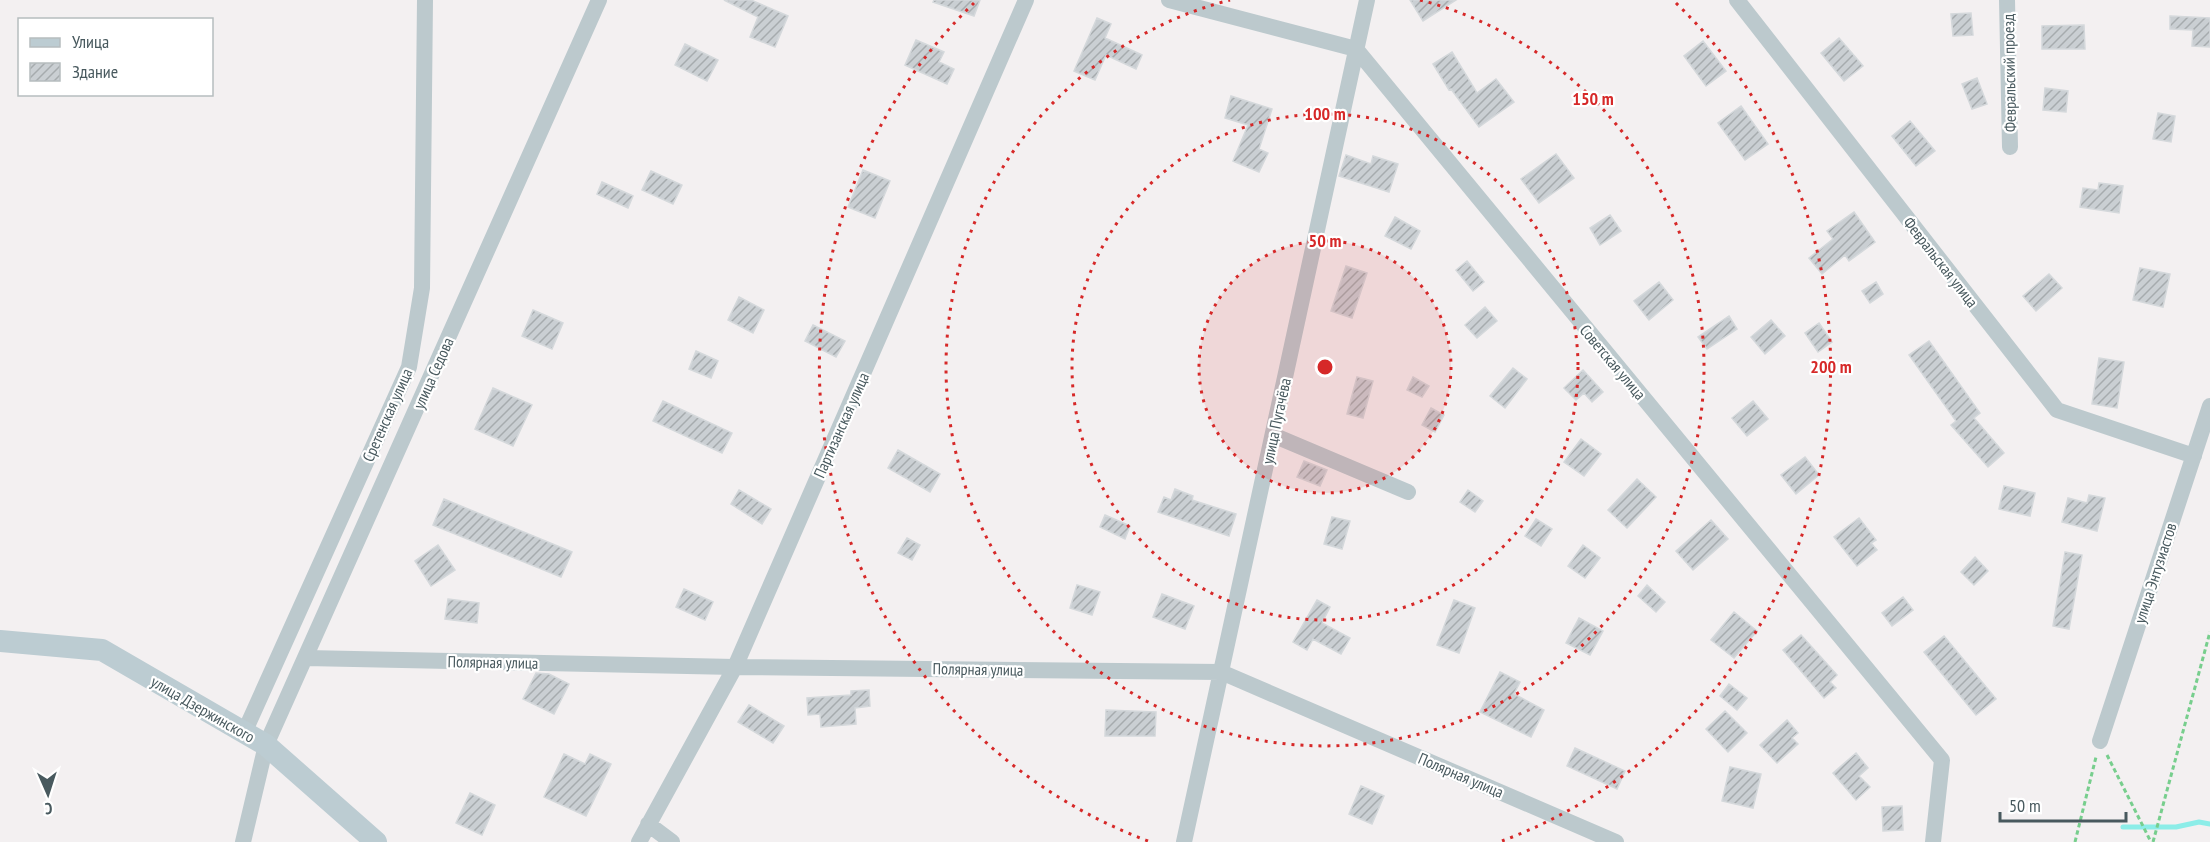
<svg xmlns="http://www.w3.org/2000/svg" width="2210" height="842" font-family="'PT Sans Narrow',sans-serif">
  <defs>
    <pattern id="building-hatch" width="6" height="6" patternUnits="userSpaceOnUse" patternTransform="scale(1.5)"><rect width="6" height="6" fill="#cacfd3"/><path d="M-1 1l2-2M0 6l6-6M5 7l2-2" fill="none" stroke="#a6abae"/></pattern>
  </defs>
  <rect width="100%" height="100%" fill="#f3f0f1"/>
  <g fill="none" stroke-linecap="round" stroke-linejoin="round">
    <path stroke="#8cede8" stroke-width="5" d="M2123,827H2176L2199,822L2210,824"/>
  </g>
  <path fill="url(#building-hatch)" stroke="#d4d8db" stroke-width="1.5" d="M724,0H751L788,16L775,47L750,37L758,17Z
    M934,0H980L974,16L933,2Z
    M1410,0H1456L1423,21Z
    M1971,13L1973,35L1953,36L1951,14Z
    M2170,16L2210,18V47L2192,46L2193,30L2170,29Z
    M1097,18L1111,24L1105,38L1142,55L1136,69L1106,55L1095,80L1074,71Z
    M2084,25L2085,49H2042V26Z
    M1839,38L1863,66L1844,81L1821,53Z
    M916,40L944,52L939,62L954,69L947,84L905,65Z
    M1703,41L1726,71L1706,86L1684,56Z
    M685,44L718,60L707,81L675,65Z
    M1452,52L1477,93L1496,79L1514,102L1479,127L1451,89L1449,90L1433,64Z
    M1977,78L1987,104L1972,109L1962,84Z
    M2045,88L2068,91L2066,112L2043,110Z
    M1231,96L1272,109L1259,149L1268,153L1259,172L1233,161L1248,125L1225,118Z
    M1741,106L1768,144L1745,160L1718,123Z
    M2158,113L2175,116L2171,142L2153,139Z
    M1910,121L1935,151L1916,166L1892,136Z
    M1556,154L1574,178L1539,203L1521,179Z
    M1346,155L1371,164L1373,156L1398,164L1389,192L1339,176Z
    M863,170L890,181L875,218L848,207Z
    M651,171L682,185L673,204L642,190Z
    M602,182L633,196L628,208L597,194Z
    M2099,183L2123,186L2119,213L2080,207L2083,188L2098,190Z
    M1854,212L1875,242L1849,261L1845,255L1822,274L1809,258L1833,239L1827,231Z
    M1610,215L1621,231L1600,245L1590,228Z
    M1395,217L1420,231L1411,249L1385,236Z
    M1467,261L1484,282L1473,291L1456,270Z
    M1346,266L1367,273L1352,318L1331,311Z
    M2140,268L2170,274L2163,307L2133,300Z
    M2049,274L2062,288L2036,311L2023,296Z
    M1659,282L1673,300L1649,320L1634,301Z
    M1876,282L1883,294L1870,303L1862,291Z
    M739,297L764,310L753,333L728,320Z
    M1485,307L1497,321L1477,338L1465,325Z
    M533,310L563,323L552,349L522,336Z
    M1729,316L1737,329L1707,349L1698,337Z
    M1771,320L1785,336L1765,354L1751,337Z
    M1819,323L1832,342L1818,352L1805,333Z
    M813,325L845,341L836,357L805,341Z
    M1929,341L1980,413L1974,418L2004,453L1988,467L1951,425L1956,421L1909,355Z
    M696,351L718,361L711,378L689,369Z
    M2099,358L2124,362L2117,408L2092,404Z
    M1513,368L1527,379L1505,408L1490,396Z
    M1583,370L1603,392L1592,402L1584,393L1576,400L1564,388Z
    M1357,377L1373,381L1363,418L1347,414Z
    M1413,377L1429,386L1422,397L1407,390Z
    M493,388L532,405L513,446L475,429Z
    M663,401L732,433L722,453L653,421Z
    M1753,401L1768,419L1747,436L1732,418Z
    M1431,408L1444,415L1435,432L1422,425Z
    M1581,439L1601,454L1584,476L1564,462Z
    M898,450L940,474L930,492L888,468Z
    M1805,457L1819,475L1796,494L1781,475Z
    M1304,461L1327,470L1320,486L1297,477Z
    M1637,479L1656,497L1627,528L1608,510Z
    M2004,486L2035,493L2030,516L1999,509Z
    M1175,489L1193,496L1192,500L1236,514L1229,536L1158,512L1164,497L1171,500Z
    M739,490L771,509L762,524L731,504Z
    M1468,490L1483,501L1475,512L1460,502Z
    M2089,495L2105,498L2097,531L2062,522L2068,498L2087,503Z
    M444,499L572,552L561,577L433,525Z
    M1105,515L1130,526L1125,539L1100,527Z
    M1332,517L1350,521L1342,549L1324,544Z
    M1859,518L1876,540L1871,543L1877,550L1857,566L1834,537Z
    M1536,519L1552,529L1541,546L1525,536Z
    M1711,520L1728,539L1693,570L1676,551Z
    M907,538L920,545L912,560L898,553Z
    M438,545L455,570L431,586L415,561Z
    M1583,545L1600,558L1585,578L1568,566Z
    M2065,552L2082,555L2069,629L2053,626Z
    M1975,557L1988,571L1974,585L1961,572Z
    M1077,585L1100,592L1092,615L1070,608Z
    M1647,585L1665,602L1656,612L1638,596Z
    M684,589L713,602L705,620L676,607Z
    M1162,594L1194,606L1185,629L1153,617Z
    M1903,597L1913,610L1892,626L1882,613Z
    M448,599L479,603L477,623L445,619Z
    M1317,600L1330,607L1322,623L1350,638L1341,654L1313,639L1307,650L1293,642Z
    M1454,600L1475,608L1459,653L1437,645Z
    M1734,612L1757,631L1734,658L1711,640Z
    M1579,618L1603,631L1590,655L1566,643Z
    M1801,635L1837,675L1830,682L1836,688L1824,698L1783,650Z
    M1944,636L1996,699L1976,715L1924,652Z
    M1500,672L1520,682L1514,694L1544,710L1531,737L1480,712Z
    M536,673L549,674L569,684L554,714L523,699Z
    M1729,684L1747,698L1737,710L1720,696Z
    M869,690L870,706L855,708L856,724L821,727L820,714L808,715L807,698L851,695V691Z
    M749,705L784,726L773,743L738,722Z
    M1106,710L1156,712L1155,736H1105Z
    M1725,711L1747,733L1728,752L1706,729Z
    M1787,720L1798,733L1792,738L1798,744L1777,763L1760,745Z
    M1575,748L1625,771L1617,789L1567,766Z
    M1856,753L1868,768L1859,776L1870,787L1856,800L1833,773Z
    M564,754L585,764L590,754L611,764L586,816L544,797Z
    M1730,767L1761,774L1753,808L1722,801Z
    M1361,786L1384,796L1372,824L1349,814Z
    M470,793L495,805L482,835L456,823Z
    M1902,806L1903,830L1883,831L1882,807Z"/>
  <g fill="none" stroke-linecap="round" stroke-linejoin="round">
    <path stroke="#77ce8d" stroke-width="3" stroke-dasharray="4.5 3" stroke-linecap="butt" d="M2107,755L2151,842
      M2075,842L2096,757
      M2153,842L2210,632"/>
    <path stroke="#bcc9cd" stroke-width="16" d="M1169,0L1356,49L1942,760L1933,842
      M1737,0L2057,410L2194,456
      M2007,0L2010,147
      M1273,435L1408,492
      M306,658L735,667L1221,672L1616,842
      M244,733L409,367L422,288L425,0
      M2100,741L2210,406
      M648,824L672,842
      M243,842L266,745L599,0
      M639,842L735,667L1026,0
      M1184,842L1367,0"/>
    <path stroke="#bcccd2" stroke-width="22" d="M0,641L102,650L266,745L376,842"/>
  </g>
  <circle cx="1325" cy="367" r="126" fill="#d62828" fill-opacity=".12"/>
  <g fill="none" stroke="#d62828" stroke-width="3" stroke-dasharray="3 6">
    <circle cx="1325" cy="367" r="126"/>
    <circle cx="1325" cy="367" r="253"/>
    <path d="M1420 0A379 379 0 1 1 1230 0"/>
    <path d="M1148 841A506 506 0 0 1 974 3M1676 3A506 506 0 0 1 1502 841"/>
  </g>
  <g text-anchor="middle" stroke-width="4.5" stroke-linejoin="round" paint-order="stroke">
    <g font-size="16" fill="#48595e" stroke="#fff">
      <text transform="translate(2009 73) rotate(-91)" y="6">Февральский проезд</text>
      <text transform="translate(1941 262) rotate(52)" y="6">Февральская улица</text>
      <text transform="translate(1613 362) rotate(50)" y="6">Советская улица</text>
      <text transform="translate(433 373) rotate(-66)" y="6">улица Седова</text>
      <text transform="translate(387 415) rotate(-66)" y="6">Сретенская улица</text>
      <text transform="translate(1276 421) rotate(-78)" y="6">улица Пугачёва</text>
      <text transform="translate(841 425) rotate(-66)" y="6">Партизанская улица</text>
      <text transform="translate(2155 573) rotate(-72)" y="6">улица Энтузиастов</text>
      <text transform="translate(493 662) rotate(1)" y="6">Полярная улица</text>
      <text transform="translate(978 669) rotate(1)" y="6">Полярная улица</text>
      <text transform="translate(203 709) rotate(30)" y="6">улица Дзержинского</text>
      <text transform="translate(1461 775) rotate(23)" y="6">Полярная улица</text>
    </g>
  </g>
  <circle cx="1325" cy="367" r="9" fill="#d62828" stroke="#fff" stroke-width="3"/>
  <g font-size="18" text-anchor="middle" font-weight="bold" fill="#d62828" stroke="#fff" stroke-width="4.5" stroke-linejoin="round" paint-order="stroke">
    <text x="1593" y="105">150 m</text>
    <text x="1325" y="120">100 m</text>
    <text x="1325" y="247">50 m</text>
    <text x="1831" y="373">200 m</text>
  </g>
  <rect x="18" y="18" width="195" height="78" fill="#ffffff" stroke="#b6bdbf" stroke-width="1.5"/>
  <rect x="30" y="38" width="30" height="9" fill="#bcccd2" stroke="#b6bdbf" stroke-width="1.5"/>
  <text x="72" y="48" font-size="18" fill="#48595e">Улица</text>
  <rect x="30" y="63" width="30" height="18" fill="url(#building-hatch)" stroke="#b6bdbf" stroke-width="1.5"/>
  <text x="72" y="78" font-size="18" fill="#48595e">Здание</text>
  <g transform="translate(48 794) rotate(177)" stroke="#ffffff" stroke-width="4.5" paint-order="stroke">
  <path d="M0-4.5L10 22L0 15L-10 22Z" fill="#48595e"/>
  <text y="-9" font-size="16" font-weight="bold" text-anchor="middle" fill="#48595e">С</text>
  </g>
  <path d="M2000 812v9h126v-9" fill="none" stroke="#48595e" stroke-width="3"/>
  <text x="2009" y="812" font-size="18" fill="#48595e" stroke="#ffffff" stroke-width="4.5" paint-order="stroke">50 m</text>
</svg>
